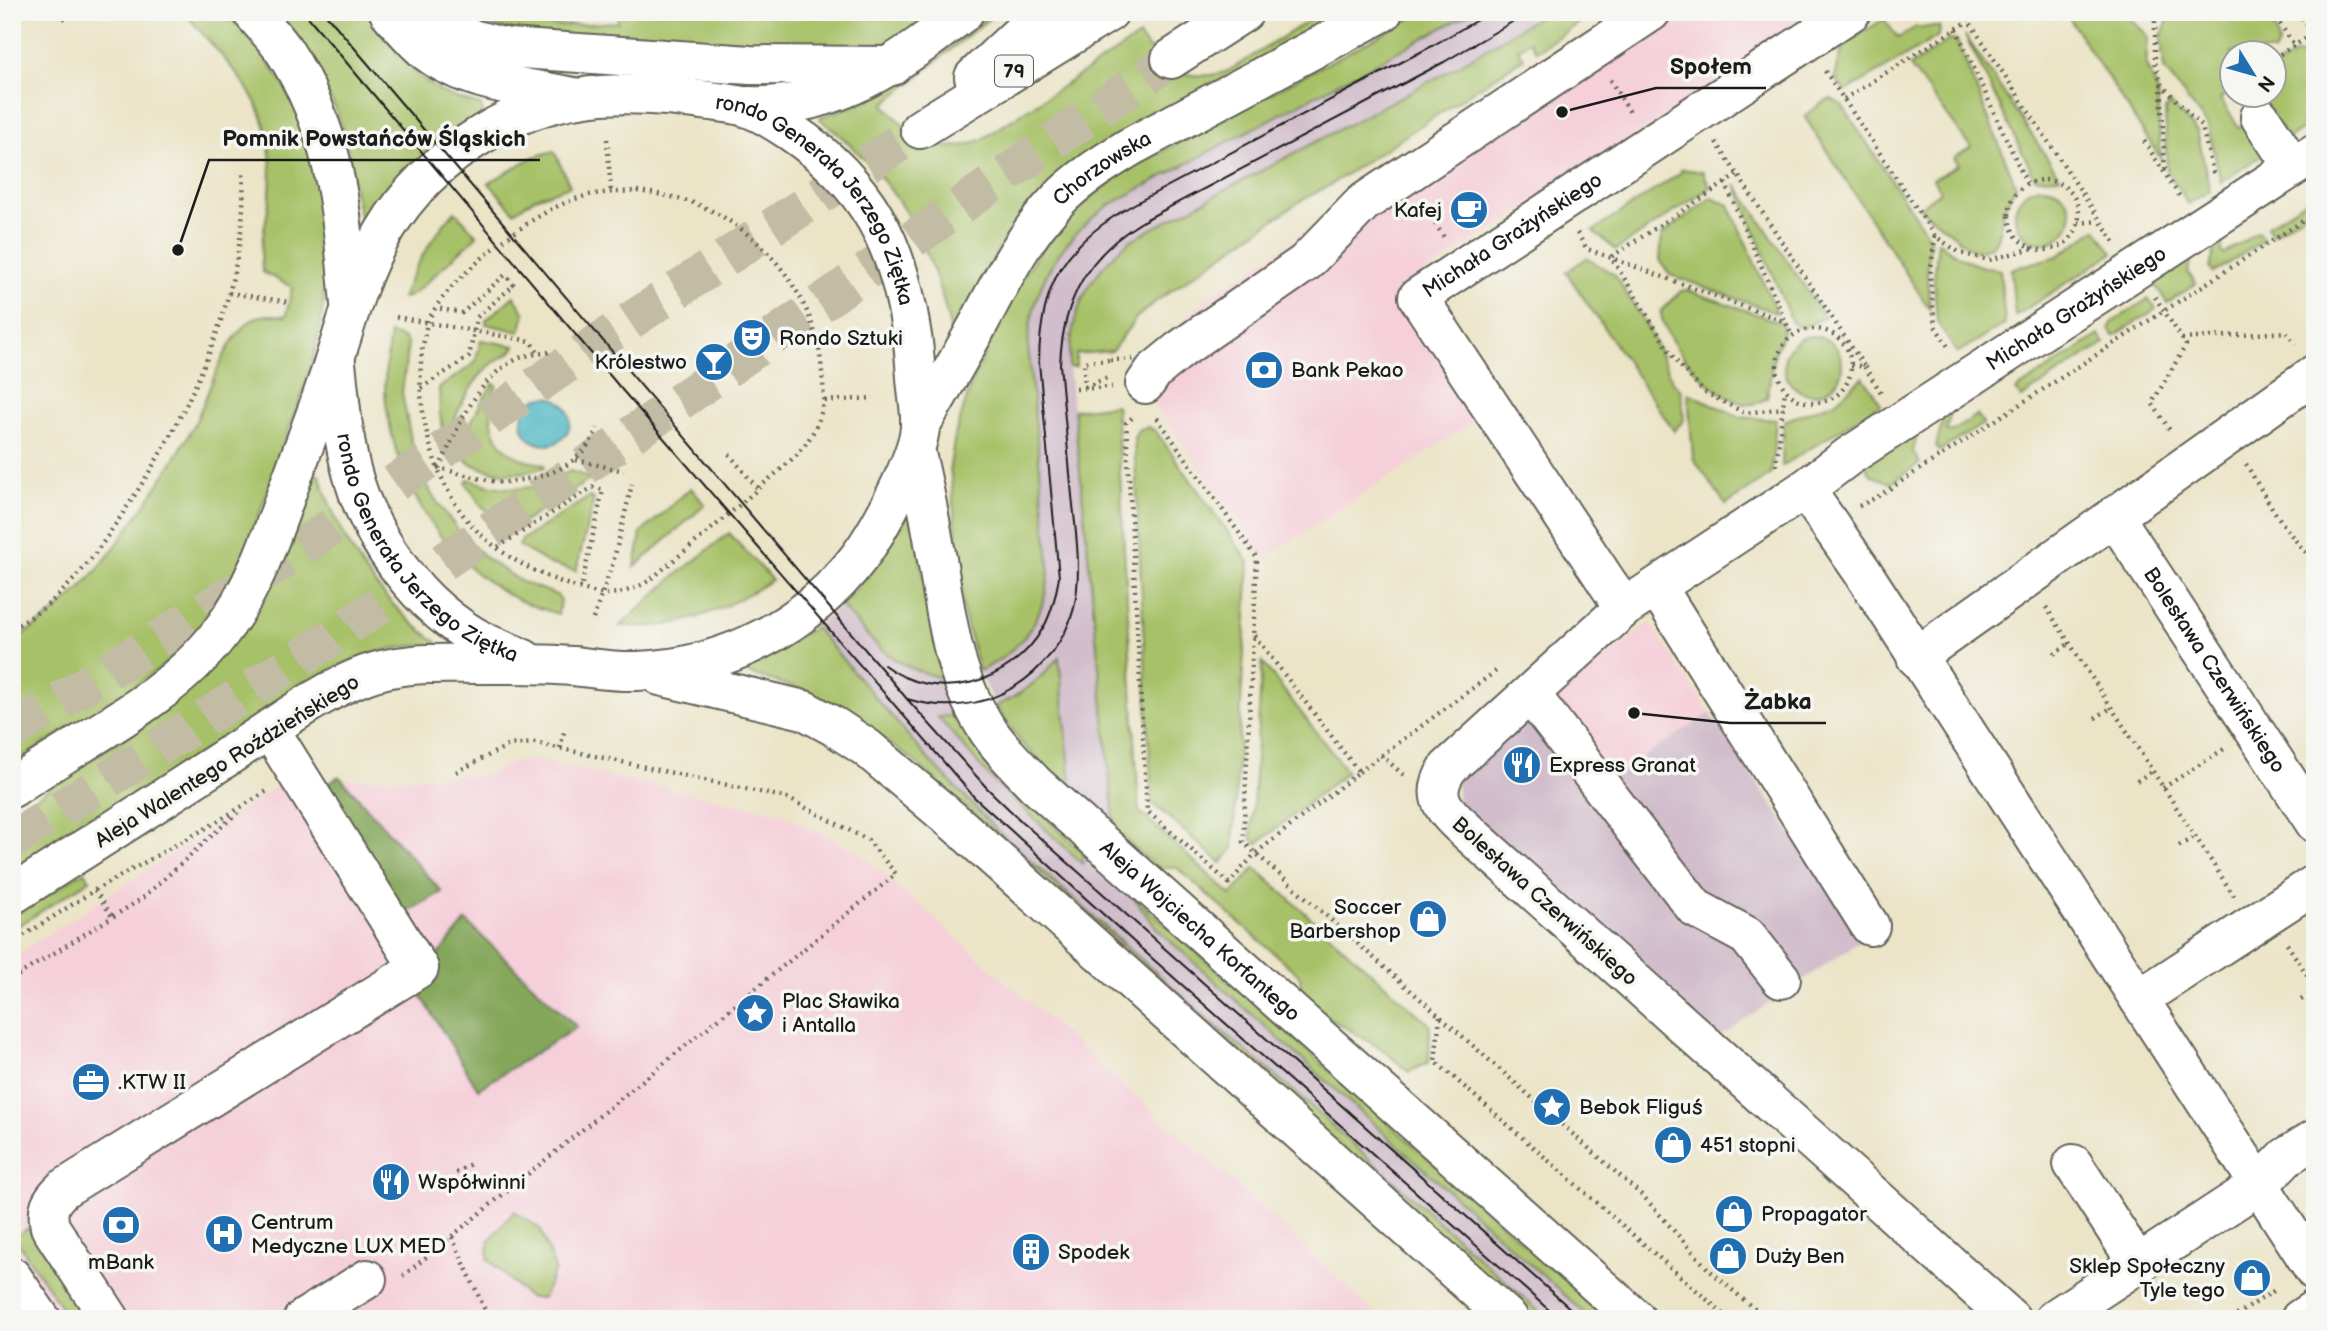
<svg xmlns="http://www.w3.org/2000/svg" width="2327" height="1331" font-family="'Balsamiq Sans',sans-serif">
  <rect width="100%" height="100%" fill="#f6f6f2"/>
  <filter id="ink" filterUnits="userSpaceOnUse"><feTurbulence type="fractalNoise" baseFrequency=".0143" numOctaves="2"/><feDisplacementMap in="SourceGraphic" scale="14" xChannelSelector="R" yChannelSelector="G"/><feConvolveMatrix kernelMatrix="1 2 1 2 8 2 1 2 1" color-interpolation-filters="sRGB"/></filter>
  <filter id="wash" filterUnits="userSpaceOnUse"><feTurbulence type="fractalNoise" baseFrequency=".00686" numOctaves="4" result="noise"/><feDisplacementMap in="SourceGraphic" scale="28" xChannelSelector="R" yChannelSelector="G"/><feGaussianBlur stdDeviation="1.57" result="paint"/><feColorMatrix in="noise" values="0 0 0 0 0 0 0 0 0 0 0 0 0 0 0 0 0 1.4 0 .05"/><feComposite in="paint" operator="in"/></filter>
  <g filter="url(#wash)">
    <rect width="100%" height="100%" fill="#ebe4c7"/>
    <path fill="#f5cfd9" d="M1632,12H1823L1398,291L1481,417L1265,558L1140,383L1147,368L1176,328L1209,297Z
      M1650,623L1710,713L1610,780L1553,697Z
      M536,760L781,813L861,854L1231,1180L1381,1319H12V958L285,781L488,775L513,762Z"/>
    <path fill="#d1bdcb" d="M1472,12H1546L1451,70L1131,240L1104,263L1084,295L1071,331L1069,367L1115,831L1072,793L1058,658L1041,678L1020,696L996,706L979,671L1005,657L1018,646L1038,615L1045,599L1049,581V563L1028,345L1030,321L1037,294L1059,251L1091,218L1111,204Z
      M841,605L877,647L919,673L942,678L958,715L938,717L989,776L1015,802L1083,863V852L1128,891L1158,930L1591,1319H1547L1289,1087L1216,1026L1001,834L928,759L815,627Z
      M1553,697L1610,779L1710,713L1863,939L1715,1040L1458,808L1456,779Z"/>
    <path fill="#a7c167" stroke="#626e42" stroke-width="2" d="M184,12H228C248,35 267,59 283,84C329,156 334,266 316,348C311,374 300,399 291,424C277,464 263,504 249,544C233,581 214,615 186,645C162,670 132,688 104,706C73,725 43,745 12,764V640C75,609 116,548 154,491C168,469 183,447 195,423C209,393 225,335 255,318C265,313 276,316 286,316L292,287L263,272C257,248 268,219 270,193C272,167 271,139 261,114C248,81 208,41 184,12Z
      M274,12H366C388,38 414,78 443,93C455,99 468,102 481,105L483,113L368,222H363C354,206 350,155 344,133C331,87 301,50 274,12Z
      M438,12H476L499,20L554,26L618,22V12H934C906,35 885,45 852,57L543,39Z
      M991,12H997L884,104C912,138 936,158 981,140L1139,36C1163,69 1188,84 1228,71L1323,12H1343L1029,206C998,245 977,288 954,333H951C932,241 894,177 820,119V117C844,109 869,101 891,89C927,68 959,38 991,12Z
      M1423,12H1472L1111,204C1061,238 1032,284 1028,345L1049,563C1049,611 1024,651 979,671L963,611L950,466L955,435L973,378L1018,286L1035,258L1074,211L1120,174Z
      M1546,12H1595L1536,51L1530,41L1518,49L1524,58L1330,185L1302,200L1155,302L1136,318L1112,351L1076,354V367H1069C1070,312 1087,275 1131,240L1451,70Z
      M2065,12H2124L2148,36L2146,66L2157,88L2161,159Z
      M2175,12H2263C2274,20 2276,31 2279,44L2274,52H2232V89L2220,99L2239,127L2246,123L2266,153L2221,182L2208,126L2164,69L2161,37L2168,20Z
      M1884,19L1898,38L1916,27H1939L1940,32L1937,37L1845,92L1835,78L1843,45Z
      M1965,35L2060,177L2035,178Z
      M1949,40L1957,41L2016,186C2012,194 2006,203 2003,212C1998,235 2002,249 1973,251L1920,208L1940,191L1933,179L1959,165L1954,158L1971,147L1910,66Z
      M2295,54L2315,57V121L2287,139L2259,95L2274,94L2275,67Z
      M1830,98L1842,105L1930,239L1927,276L1930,310L1804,116Z
      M2170,104L2197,131L2210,191L2188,204L2167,171L2165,109Z
      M554,151L570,186L535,198L514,212L489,183L533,157Z
      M1682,169L1703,172L1710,188L1616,250L1593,231L1680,173Z
      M1736,184L1825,317L1805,327H1798L1792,323Z
      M2015 215a28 28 0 1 1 56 0a28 28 0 1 1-56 0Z
      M2313,196L2315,207L2272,234L2267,226Z
      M1712,197L1729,205L1777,313L1670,275L1660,260L1662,235Z
      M455,211L477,236L417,291L408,297L402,298C415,264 431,238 455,211Z
      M2220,226L2225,227L2221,252L2224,254L2258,232L2264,240L2213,273L2210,268Z
      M2096,229L2113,253L2015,316L2011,269L2058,256Z
      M1938,241C1958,258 1974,267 2000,270L2005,324L1957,353L1937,322L1934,279Z
      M2193,247L2188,272L2196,284L2167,303L2150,276Z
      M1587,258L1615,275L1648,328L1673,382L1681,390L1684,420L1674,431L1566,272Z
      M1687,290L1782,323L1783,333L1774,355L1767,398C1763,400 1757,404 1752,404C1721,408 1660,339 1661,311L1681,291Z
      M514,296L525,314L520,332L486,324V320Z
      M2148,299L2156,309L2114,336L2109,329L2113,322Z
      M390,334L403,338L408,344L402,393L414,456L432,495L464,538L487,559L522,582L557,595L561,600L558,614C547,610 534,607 523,602C445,566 397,487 386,403C383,381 387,356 390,334Z
      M2099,335L2105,343L2021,398L2016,390Z
      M1784 365a29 29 0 1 1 58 0a29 29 0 1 1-58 0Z
      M481,340L515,346C511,356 501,356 494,362C471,381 457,409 449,437L445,438L440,415L439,388L475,363Z
      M1863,377L1881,404L1782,466L1784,421L1835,402Z
      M494,383L497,385C482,426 497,458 543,464L545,467C521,475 501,476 477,466C472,464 466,463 464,457C459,437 483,398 494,383Z
      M1688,393L1740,417L1776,420L1771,474L1726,505L1693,458Z
      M1947,404L1953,405L1946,431H1953L1977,415L1983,424L1939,451L1936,446Z
      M1116,405L1139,811L1231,895L1255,868L1430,1025L1429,1062L1409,1072L1382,1049L1334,1021L1305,999L1301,995L1300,976L1176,867L1157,868L1115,831L1074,410Z
      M1919,426L1913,452L1920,463L1891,483L1872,476L1863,462Z
      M1147,427L1155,430L1249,562L1233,849L1221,863L1152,803L1134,438L1138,430Z
      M570,471L592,478L511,530H507L481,505L466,483L468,479C504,493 537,492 570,471Z
      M314,474L320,476C340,543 379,602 437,642L436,645C398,645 365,652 331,670L12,874V815L64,777L147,723Z
      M691,488L705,505L635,567L641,533Z
      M589,497L594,499L576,571L550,564L519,546L523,539Z
      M911,510L942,678C890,666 874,644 841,605C869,577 888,547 907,513Z
      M729,533L772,580C738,601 705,619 665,625C651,627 635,626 620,626L674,577Z
      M815,627L928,759L1001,834L1216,1026L1289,1087L1547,1319H1534L1356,1161L1214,1028L914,761L831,703L799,689L748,673L745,669L747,666Z
      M1059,657L1072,793L1021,743L996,706C1023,694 1040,680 1059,657Z
      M1262,662L1347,772L1257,844L1251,838Z
      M958,715L1005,781L1083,852V864L989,776L938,717Z
      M85,871L90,880L12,930V917Z
      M1128,891L1609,1319H1591L1158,930Z
      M514,1211L540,1229L555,1269L543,1298H529L488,1259L489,1241Z
      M28,1228L90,1319H69L14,1237Z"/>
    <path fill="#85a75c" stroke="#50623c" stroke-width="2" d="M339,776L442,892L400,916L319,789Z
      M466,921L577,1027L478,1089L414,984Z"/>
    <path fill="#48b6c2" stroke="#32696f" stroke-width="2" d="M522 421a24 24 0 1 1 48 0a24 24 0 1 1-48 0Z"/>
  </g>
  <g filter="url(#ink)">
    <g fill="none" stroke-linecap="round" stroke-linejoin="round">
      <path stroke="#c2bca5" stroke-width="38" stroke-dasharray="38 19" stroke-linecap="butt" d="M12,731L278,564L606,337L920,129
        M12,840L319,646L665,412L1171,59"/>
      <defs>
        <g id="minor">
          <path d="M252,12C262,24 274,36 283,49C336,129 342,212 350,304"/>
          <path d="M389,12C401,26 413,40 427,52C469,84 528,87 578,98"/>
          <path d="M423,12C446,34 478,41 508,48L750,65L892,66"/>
          <path d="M2260,117L2293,167"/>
          <path d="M1145,384L1154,371L1181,349L1305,263L1363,203L1651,12"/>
          <path id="s1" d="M1805,489L1849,456L2315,153"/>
          <path id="s2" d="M2114,516L2315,823"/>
          <path d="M1657,587L1870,926"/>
          <path id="s3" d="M1624,608L1418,297L1851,12"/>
          <path d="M1916,657L2315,374"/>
          <path d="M1531,695L1695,908L1747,936L1781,979"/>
          <path d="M2139,999L2315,884"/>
          <path d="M2073,1164L2138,1264"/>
          <path d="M12,1277L41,1319"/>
          <path d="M110,1319L50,1227C46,1209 50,1201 63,1189L419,968L270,730"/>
          <path d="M303,1319L367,1279"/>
          <path d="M2011,1319L1459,824C1440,806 1432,793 1448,768L1624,608L1805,489L1862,571L2315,1271"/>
          <path d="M2054,1319L2259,1185L2286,1157L2315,1139"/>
          <path d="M2300,1319L2315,1309"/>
        </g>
        <g id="major">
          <path d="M1171,59L1244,12"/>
          <path d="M974,77L1043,12"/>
          <path d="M749,106C836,109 899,63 964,12"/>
          <path d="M920,129L1109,12"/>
          <path id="s4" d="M336,363C340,398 342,435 351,469C369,539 419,608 484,642C497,648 511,653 524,659"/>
          <path id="s5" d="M920,426C940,392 960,358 979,323C1001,281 1023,237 1057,201C1078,179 1104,163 1130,147L1383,12"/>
          <path id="s6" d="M915,450C925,488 931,526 938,565C947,622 955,683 989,732C1002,751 1019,767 1035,784L1636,1319"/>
          <path d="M660,676L804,710L835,727L867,748L959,826L1509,1319"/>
          <path id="s7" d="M12,788C80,740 169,701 220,633C255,588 272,534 291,481C306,440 322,399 335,358C347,321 357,284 375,248C417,164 508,102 602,95C646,92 689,98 732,104C754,107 771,119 790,131C868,183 899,245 912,336C915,353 915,371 917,388C918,400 921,414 920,427C918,458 879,530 860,556C807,626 726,668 637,671C615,672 594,668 572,666C542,663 511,664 481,664C442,664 403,661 365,675C322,691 281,722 242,747C166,797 89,846 12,895"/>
        </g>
      </defs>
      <use href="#minor" stroke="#646258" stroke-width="42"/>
      <use href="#major" stroke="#646258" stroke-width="42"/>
      <path stroke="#646258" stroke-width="4.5" stroke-dasharray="2 5" stroke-linecap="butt" d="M1963,12L2115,243
        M2142,12L2155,14L2164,12
        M2272,12L2295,46
        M2298,12L2315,37
        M2155,14V62L2161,84L2165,173
        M63,19L72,12
        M1956,29L2027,184
        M2274,58L2313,34
        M1825,71L1935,236L1960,253L1989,260L2033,248
        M1610,80L1631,114
        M2161,84L2202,127L2214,176
        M1844,99L1969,21
        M607,139L611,193
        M2144,141L2180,197
        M1716,142L1864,366
        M1737,175L1725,183L1792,336
        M2009 215a35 35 0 1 1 70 0a35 35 0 1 1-70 0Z
        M1725,183L1611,257L1675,360L1704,392L1745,413L1784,408
        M637,191C658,194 679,197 699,205C762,231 813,294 821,362C824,392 827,407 812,434C800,456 778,471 760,487C724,519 686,550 650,580C635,589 622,594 605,594C597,594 587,590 579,588C536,575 488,550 461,512C429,467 414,398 423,345C425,337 425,327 429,319C443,291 469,269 493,249C522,226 552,204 589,195C604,192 621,192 637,191Z
        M1423,206L1444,237
        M2078,223L2099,221
        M1577,233L1587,249L1786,322
        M1935,236L1930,276L1935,326L1949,348
        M229,293L289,302
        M2155,297L2186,345L2152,403L2171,432
        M396,317L530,341L539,354
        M1777 366a37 37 0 1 1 74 0a37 37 0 1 1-74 0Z
        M2182,339L2286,332L2295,344
        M549,352C540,354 530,354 522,357C477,374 458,429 439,468C459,473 478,479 498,482C505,483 513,481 520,480C553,476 584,462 597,428
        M1851,366H1864L1882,394
        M1085,387L1109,377
        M421,388L469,357L477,317L514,285L505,275L462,313L437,308
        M1085,388L1084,362L1110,360
        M1076,389L1112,387
        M825,401L874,398
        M1132,418L1126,423L1147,811L1229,883L1256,853L1359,772L1254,635
        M1157,418L1257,558L1243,842L1645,1198L1708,1269L1766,1319
        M729,454L758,489
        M576,460L624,471
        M2246,464C2266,498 2286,535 2315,561
        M1776,466L1785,390
        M1859,506L1877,497L2315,213
        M498,547L593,487L603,490L581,588
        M2046,607L2234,896
        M593,619L613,563L632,484
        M12,628C62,603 95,556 125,510C189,414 249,292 243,173
        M2054,654L2070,643
        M2095,718L2111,708
        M560,748L564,732
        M1381,755L1407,778
        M1359,772L1496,671
        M2137,781L2152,771
        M2163,788L2224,749
        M2179,846L2195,836
        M95,890L113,918
        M12,943L95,890L210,826L267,791
        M2287,944L2315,987
        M12,979L143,898L239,811
        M2301,1000L2315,991
        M1440,1016L1435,1061L1729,1319
        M456,1173L470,1164
        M452,1237L489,1319
        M403,1276L896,874L868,840L787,798L535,743L509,745L456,772
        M2231,1319L2275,1290"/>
      <use href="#minor" stroke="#fff" stroke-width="38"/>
      <use href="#major" stroke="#fff" stroke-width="38"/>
      <path stroke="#1c1c1c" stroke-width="2" d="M304,12L623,391L974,797L1136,944L1559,1319
        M324,12L907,699L987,788L1021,821L1582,1319
        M884,665C937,705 1011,684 1043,628C1052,613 1056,595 1059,577L1039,362C1040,281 1066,242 1136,203L1432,46L1491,12
        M907,699C943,710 982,707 1014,687C1042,670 1066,640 1074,608C1082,572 1076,533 1072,496C1068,452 1064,408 1060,364C1063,298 1088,254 1145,220L1444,62L1529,12"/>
      <path stroke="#646258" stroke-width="4.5" stroke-dasharray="2 5" stroke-linecap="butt" d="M1110,360L1136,359"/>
    </g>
  </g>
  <defs>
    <symbol id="cafe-disc" viewBox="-11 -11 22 22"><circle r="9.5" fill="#1f6fb2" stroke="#f6f6f2"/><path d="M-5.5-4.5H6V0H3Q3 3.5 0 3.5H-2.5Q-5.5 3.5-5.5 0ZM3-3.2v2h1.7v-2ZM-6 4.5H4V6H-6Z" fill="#fff"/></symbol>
    <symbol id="theatre-disc" viewBox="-11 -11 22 22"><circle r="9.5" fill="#1f6fb2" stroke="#f6f6f2"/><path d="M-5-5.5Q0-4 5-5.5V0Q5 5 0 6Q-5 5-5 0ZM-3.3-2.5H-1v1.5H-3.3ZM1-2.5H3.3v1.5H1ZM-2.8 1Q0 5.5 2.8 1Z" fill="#fff"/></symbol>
    <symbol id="bar-disc" viewBox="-11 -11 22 22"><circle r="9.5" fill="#1f6fb2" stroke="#f6f6f2"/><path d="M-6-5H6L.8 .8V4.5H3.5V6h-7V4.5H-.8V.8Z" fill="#fff"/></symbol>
    <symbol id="bank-disc" viewBox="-11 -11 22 22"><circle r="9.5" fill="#1f6fb2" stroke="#f6f6f2"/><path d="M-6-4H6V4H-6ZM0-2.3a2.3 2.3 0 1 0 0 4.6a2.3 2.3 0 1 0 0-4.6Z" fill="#fff"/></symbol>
    <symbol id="restaurant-disc" viewBox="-11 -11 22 22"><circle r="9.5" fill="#1f6fb2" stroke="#f6f6f2"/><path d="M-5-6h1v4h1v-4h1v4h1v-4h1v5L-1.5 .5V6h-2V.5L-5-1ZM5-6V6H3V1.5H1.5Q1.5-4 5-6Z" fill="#fff"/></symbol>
    <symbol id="shop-disc" viewBox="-11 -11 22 22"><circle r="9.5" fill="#1f6fb2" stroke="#f6f6f2"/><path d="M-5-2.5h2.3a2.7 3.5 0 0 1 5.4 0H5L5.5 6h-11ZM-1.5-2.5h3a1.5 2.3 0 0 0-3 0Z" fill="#fff"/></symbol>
    <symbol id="sight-disc" viewBox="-11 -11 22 22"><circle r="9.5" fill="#1f6fb2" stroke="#f6f6f2"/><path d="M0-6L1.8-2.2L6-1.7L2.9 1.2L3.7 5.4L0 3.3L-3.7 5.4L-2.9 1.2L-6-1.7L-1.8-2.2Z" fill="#fff"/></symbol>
    <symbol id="office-disc" viewBox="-11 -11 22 22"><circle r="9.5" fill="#1f6fb2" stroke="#f6f6f2"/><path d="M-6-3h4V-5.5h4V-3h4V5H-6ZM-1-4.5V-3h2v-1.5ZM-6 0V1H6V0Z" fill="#fff"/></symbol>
    <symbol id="hospital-disc" viewBox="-11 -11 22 22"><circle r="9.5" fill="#1f6fb2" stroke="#f6f6f2"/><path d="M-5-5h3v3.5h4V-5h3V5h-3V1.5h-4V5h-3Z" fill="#fff"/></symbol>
    <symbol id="building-disc" viewBox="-11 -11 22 22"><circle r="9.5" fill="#1f6fb2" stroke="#f6f6f2"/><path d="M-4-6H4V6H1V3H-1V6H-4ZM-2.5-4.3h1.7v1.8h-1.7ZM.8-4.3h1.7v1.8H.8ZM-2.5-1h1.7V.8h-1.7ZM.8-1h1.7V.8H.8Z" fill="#fff"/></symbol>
  </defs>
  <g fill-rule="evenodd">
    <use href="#cafe-disc" x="1447" y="188" width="44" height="44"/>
    <use href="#theatre-disc" x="730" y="316" width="44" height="44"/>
    <use href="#bar-disc" x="692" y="340" width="44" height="44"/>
    <use href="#bank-disc" x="1242" y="348" width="44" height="44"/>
    <use href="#restaurant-disc" x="1500" y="743" width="44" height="44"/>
    <use href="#shop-disc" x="1406" y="897" width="44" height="44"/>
    <use href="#sight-disc" x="733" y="991" width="44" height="44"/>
    <use href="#office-disc" x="69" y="1060" width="44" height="44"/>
    <use href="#sight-disc" x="1530" y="1085" width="44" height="44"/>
    <use href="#shop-disc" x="1651" y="1123" width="44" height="44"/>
    <use href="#restaurant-disc" x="369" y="1160" width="44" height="44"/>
    <use href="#shop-disc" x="1712" y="1192" width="44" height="44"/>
    <use href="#bank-disc" x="99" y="1203" width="44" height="44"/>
    <use href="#hospital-disc" x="202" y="1212" width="44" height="44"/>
    <use href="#building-disc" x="1009" y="1230" width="44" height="44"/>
    <use href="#shop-disc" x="1706" y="1234" width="44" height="44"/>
    <use href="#shop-disc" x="2230" y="1256" width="44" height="44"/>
  </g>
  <g text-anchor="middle" stroke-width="7" stroke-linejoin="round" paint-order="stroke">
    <rect fill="#f6f6f2" stroke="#5d5d5c" stroke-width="2" x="995" y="55.5" width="38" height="31" rx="5"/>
    <g font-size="19" font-weight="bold" fill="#1c1c1c">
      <text x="1014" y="78">79</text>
    </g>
    <g font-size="21" fill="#1c1c1c" stroke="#f6f6f2">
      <text dy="7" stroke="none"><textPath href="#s5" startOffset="320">Chorzowska</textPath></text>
      <text dy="7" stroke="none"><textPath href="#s7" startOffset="1225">rondo Generała Jerzego Ziętka</textPath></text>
      <text dy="7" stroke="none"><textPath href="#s3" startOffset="486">Michała Grażyńskiego</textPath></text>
      <text dy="7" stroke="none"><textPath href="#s1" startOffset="326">Michała Grażyńskiego</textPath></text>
      <text dy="7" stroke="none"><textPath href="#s4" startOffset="219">rondo Generała Jerzego Ziętka</textPath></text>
      <text dy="7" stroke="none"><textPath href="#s2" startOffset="184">Bolesława Czerwińskiego</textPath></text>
      <text transform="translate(227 761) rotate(-32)" y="7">Aleja Walentego Roździeńskiego</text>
      <text transform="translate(1545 901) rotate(42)" y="7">Bolesława Czerwińskiego</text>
      <text dy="7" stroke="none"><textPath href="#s6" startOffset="584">Aleja Wojciecha Korfantego</textPath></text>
    </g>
    <g font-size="21" fill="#1c1c1c" stroke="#f6f6f2" text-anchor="start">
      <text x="1442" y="217" text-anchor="end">Kafej</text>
      <text x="779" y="345">Rondo Sztuki</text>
      <text x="687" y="369" text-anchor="end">Królestwo</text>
      <text x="1291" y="377">Bank Pekao</text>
      <text x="1549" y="772">Express Granat</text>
      <text x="1401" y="914" text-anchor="end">Soccer<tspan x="1401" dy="24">Barbershop</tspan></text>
      <text x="782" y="1008">Plac Sławika<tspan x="782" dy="24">i Antalla</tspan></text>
      <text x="118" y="1089">.KTW II</text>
      <text x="1579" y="1114">Bebok Fliguś</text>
      <text x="1700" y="1152">451 stopni</text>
      <text x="418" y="1189">Współwinni</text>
      <text x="1761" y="1221">Propagator</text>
      <text x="251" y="1229">Centrum<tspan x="251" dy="24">Medyczne LUX MED</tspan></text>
      <text x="1058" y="1259">Spodek</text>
      <text x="1755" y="1263">Duży Ben</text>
      <text x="121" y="1269" text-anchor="middle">mBank</text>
      <text x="2225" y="1273" text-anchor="end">Sklep Społeczny<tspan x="2225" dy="24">Tyle tego</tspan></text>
    </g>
  </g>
  <path fill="none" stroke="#1c1c1c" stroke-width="2.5" d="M1562 112L1656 88H1766M178 250L209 160H540M1634 713L1730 723H1826"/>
  <g fill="#1c1c1c" stroke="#f6f6f2" stroke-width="2.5">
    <circle cx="1562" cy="112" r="7"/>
    <circle cx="178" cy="250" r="7"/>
    <circle cx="1634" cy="713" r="7"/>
  </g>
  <g font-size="23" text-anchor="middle" font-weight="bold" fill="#1c1c1c" stroke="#f6f6f2" stroke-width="7" stroke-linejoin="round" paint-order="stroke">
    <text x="1711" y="74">Społem</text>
    <text x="374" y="146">Pomnik Powstańców Śląskich</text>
    <text x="1778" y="709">Żabka</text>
  </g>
  <rect width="2327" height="1331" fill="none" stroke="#f6f6f2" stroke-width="42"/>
  <g transform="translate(2253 74) rotate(127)"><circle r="33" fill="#f6f6f2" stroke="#9f9f9c" stroke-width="2"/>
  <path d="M0-5L12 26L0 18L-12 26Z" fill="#1f6fb2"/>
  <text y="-10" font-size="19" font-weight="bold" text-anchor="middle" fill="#1c1c1c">N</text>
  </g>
</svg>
